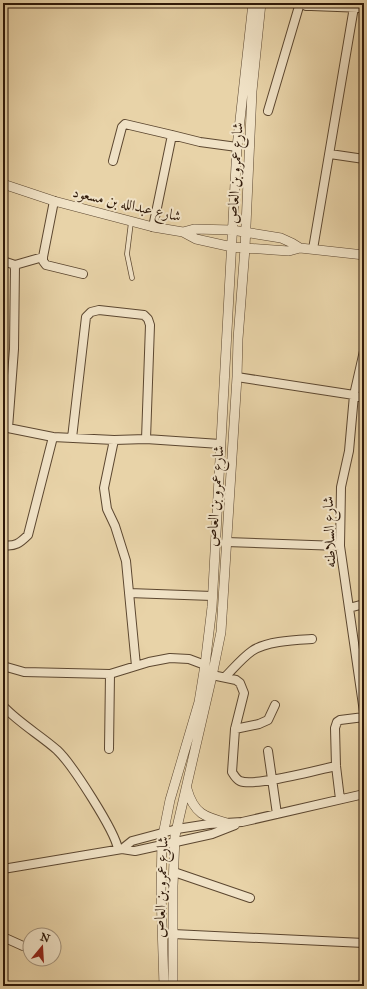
<svg xmlns="http://www.w3.org/2000/svg" width="367" height="989" font-family="'IM FELL Great Primer',Amiri,serif">
  <rect width="100%" height="100%" fill="#e8d3a8"/>
  <filter id="stains"><feTurbulence type="fractalNoise" baseFrequency=".005" numOctaves="4"/><feColorMatrix values="0 0 0 0 .2 0 0 0 0 .09 0 0 0 0 .02 0 0 0 .5 -.17"/></filter>
  <radialGradient id="worn" r=".72"><stop offset=".6" stop-color="#630" stop-opacity="0"/><stop offset="1" stop-color="#630" stop-opacity=".3"/></radialGradient>
  <g fill="none" stroke-linecap="round" stroke-linejoin="round">
    <defs>
      <path id="service" d="M131,222L127,254L132,278"/>
      <path id="minor" d="M302,3L306,6H311L364,8
        M268,111L300,3
        M330,154L364,159
        M113,161L122,127L125,124L172,135
        M54,201L43,257V261L46,265L83,274
        M153,227L172,135L200,142L237,147
        M313,249L354,7
        M3,261L15,265L43,257
        M364,351L354,395L349,451L341,487L340,546L364,712
        M237,377L354,395L364,398
        M3,427L53,437L114,440L146,439L220,444
        M8,428L14,349L15,265
        M72,438L86,317L91,312L99,310L144,315L148,319L150,325L146,439
        M114,440L104,488L107,509L115,526L126,561L136,666
        M226,542L340,546
        M3,545C15,547 20,543 28,535L53,437
        M129,593L212,596
        M349,608L364,604
        M3,666L24,672L110,674L149,662L170,658L189,659L205,665
        M212,675L236,680L240,683L244,693L235,729L232,772C234,775 236,779 240,781C255,787 318,770 336,766
        M225,677C233,669 242,658 252,651C266,641 295,640 312,639
        M3,706C19,723 40,735 57,750C72,764 115,831 118,849
        M235,729L259,724L268,720L275,705
        M109,749L110,674
        M268,751L277,814
        M340,799L336,766L335,728L337,722L340,720L364,717
        M122,849L132,841L177,829L209,824L242,822L364,794
        M3,869L122,849L135,851L212,834L235,825
        M174,872L250,898
        M173,934L364,943
        M3,937L23,946"/>
      <path id="tertiary" d="M3,184L54,201L153,227L183,232L196,239L232,247L274,250L289,251L300,248L364,255
        M183,232L194,229L232,230L281,238L292,243L300,248
        M187,789C194,814 205,817 227,823
        M164,986L161,892L162,840L170,800L199,702L205,665L212,607L237,147L253,3
        M173,986V886L175,836L212,676L221,632L237,377L238,339L245,248L252,91L261,3"/>
    </defs>
    <use href="#service" stroke="#5c4730" stroke-width="5.5"/>
    <use href="#minor" stroke="#5c4730" stroke-width="10"/>
    <use href="#tertiary" stroke="#5c4730" stroke-width="10"/>
    <use href="#service" stroke="#f0e2c6" stroke-width="4"/>
    <use href="#minor" stroke="#f0e2c6" stroke-width="8"/>
    <use href="#tertiary" stroke="#f0e2c6" stroke-width="9"/>
  </g>
  <g text-anchor="middle" stroke-width="4" stroke-linejoin="round" paint-order="stroke">
    <g font-size="15" fill="#2e1808" stroke="#f0e2c6">
      <text transform="translate(235 173) rotate(-87)" y="5">شارع عمرو بن العاص</text>
      <text transform="translate(127 204) rotate(13)" y="5">شارع عبدالله بن مسعود</text>
      <text transform="translate(215 496) rotate(-86)" y="5">شارع عمرو بن العاص</text>
      <text transform="translate(329 532) rotate(-92)" y="5">شارع السلاطنه</text>
      <text transform="translate(161 887) rotate(-88)" y="5">شارع عمرو بن العاص</text>
    </g>
  </g>
  <rect width="367" height="989" fill="none" stroke="#e8d3a8" stroke-width="16"/>
  <rect x="4" y="4" width="359" height="981" fill="none" stroke="#2e1808" stroke-width="2"/>
  <rect x="8" y="8" width="351" height="973" fill="none" stroke="#2e1808"/>
  <g transform="translate(42 947) rotate(18)"><circle r="19" fill="#f0e2c6" stroke="#a2917a"/>
  <path d="M0-3L7 15L0 10L-7 15Z" fill="#8f2418"/>
  <text y="-6" font-size="11" font-weight="bold" text-anchor="middle" fill="#2e1808">N</text>
  </g>
  <rect width="100%" height="100%" filter="url(#stains)"/>
  <rect width="100%" height="100%" fill="url(#worn)"/>
</svg>
